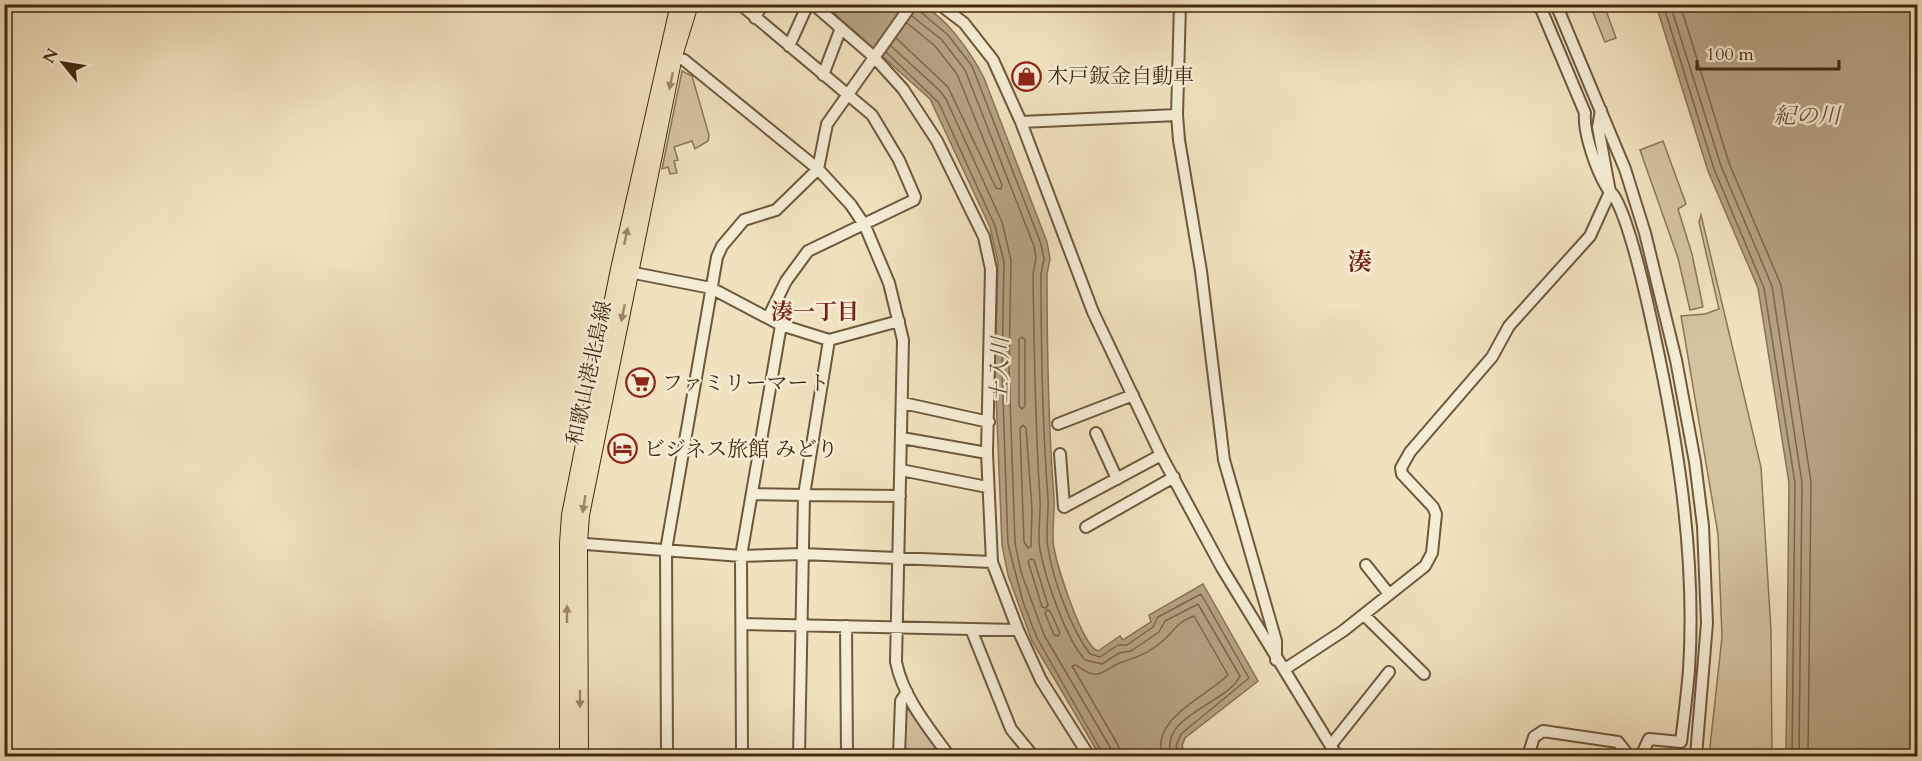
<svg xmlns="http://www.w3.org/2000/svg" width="1922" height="761" font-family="Cardo,'Noto Serif JP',serif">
  <rect width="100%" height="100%" fill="#f0e2bf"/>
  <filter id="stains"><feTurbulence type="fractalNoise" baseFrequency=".00333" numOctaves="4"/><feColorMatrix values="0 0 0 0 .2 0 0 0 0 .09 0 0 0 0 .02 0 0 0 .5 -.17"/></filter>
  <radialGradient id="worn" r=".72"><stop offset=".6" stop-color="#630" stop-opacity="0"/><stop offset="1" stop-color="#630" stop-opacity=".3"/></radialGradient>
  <path fill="#d3c3a1" stroke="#8b7658" stroke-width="1.5" d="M1590,5H1604L1616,38L1605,42Z
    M682,71L692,76L709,135L708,141L695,149L692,141L674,147L678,160L674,161L677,173L670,174L668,167L662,169Z
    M1663,141L1686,204L1678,209L1692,254L1703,307L1690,310L1678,258L1640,150Z
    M1701,215L1761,467L1771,631L1772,756H1709L1722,637L1718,534L1681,316L1705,314L1719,309L1699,222Z
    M908,709L941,756H903L905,710Z"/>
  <path fill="#b5a384" stroke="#877356" stroke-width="1.5" d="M825,5C849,5 896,0 917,5C943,10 973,56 984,78L1047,242L1050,259L1047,274C1047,349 1048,423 1054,498C1055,514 1051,532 1054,548C1057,566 1082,646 1098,651L1120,636L1123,640L1151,622L1149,615L1203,584L1258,681L1185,738L1182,746L1188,756H1100L1032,641L1008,575L1002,545L995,370L998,262L990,227L930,99Z
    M1656,5H1917V756H1786L1789,483L1758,288L1708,171Z"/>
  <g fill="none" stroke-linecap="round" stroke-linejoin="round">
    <path stroke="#7c664a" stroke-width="1.5" d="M1663,4L1714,169L1764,288L1795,483L1792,756
      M1670,4L1721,166L1772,286L1802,483L1799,756
      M1680,4L1729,163L1781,285L1811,482L1808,756
      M917,9L948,35L972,66L1041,244L1044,259L1041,274C1041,349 1042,423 1048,498C1049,514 1045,533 1048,548C1053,580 1071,629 1090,654L1100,657L1118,645H1127L1153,627L1158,617L1201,594L1249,678L1181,734L1176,746L1180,756
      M912,16L942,40L965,70L1034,246L1036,258L1033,274C1034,350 1035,424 1040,499C1041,516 1037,534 1040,550C1046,580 1065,637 1085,660L1102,664L1119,653L1131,651L1159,632L1165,621L1198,604L1240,676C1227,704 1159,715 1171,756
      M896,38L948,87L996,188L1001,189L1002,185L957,74L935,46L907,23
      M891,46L939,90L946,99L1002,222L1011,260L1009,370L1015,543L1021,572L1044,635L1110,747L1112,756
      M886,52L939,103L995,226L1004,262L1002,370L1008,544L1023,602L1037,638L1104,756
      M1022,337L1025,340V406L1022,409L1019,406V339Z
      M1023,425L1026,428L1032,509L1031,546L1028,548L1024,542L1020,428Z
      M1031,559L1034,560L1048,605L1046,608L1042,607L1028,561Z
      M1047,610L1050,611L1060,633L1058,636L1054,635L1045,613Z
      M1121,756L1118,745L1072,666L1076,665C1101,684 1102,669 1122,662C1137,658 1154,650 1166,638C1177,627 1178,622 1194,616L1228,675C1206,697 1151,718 1162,756"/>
    <defs>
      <path id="minor" d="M740,4L872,115L899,160L915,197L914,200L808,251L786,281L768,318
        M939,4L964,23L993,60L1021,122L1093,312L1161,455L1222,568L1337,756
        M1180,4L1177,115L1179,140L1201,271L1224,460L1276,641V660
        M1539,4L1585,113C1583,132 1596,169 1606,186C1608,190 1612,193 1614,196C1627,217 1641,275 1647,301C1674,420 1697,546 1689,670C1687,694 1684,718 1681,742L1649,739L1641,756
        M1556,4L1625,169L1645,233L1676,360L1695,462L1703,526L1707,623L1696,756
        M755,18L762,4
        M789,46L808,4
        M668,55L684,60L818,169L851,205L865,226L889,283L903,340L896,662C903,697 928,727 949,756
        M823,75L841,28
        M1021,122L1177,115
        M624,271L711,288L781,325L829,340L899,321
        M829,340L804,495L900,496
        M903,403L989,422
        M1058,424L1133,395
        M1096,433L1117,479
        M902,438L987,453
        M1060,454L1064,507L1161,455
        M901,470L987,487
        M752,494L804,495L799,756
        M1086,527L1174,477
        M573,543L741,556L802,554L992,562
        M1366,565L1389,594
        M1364,615L1424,674
        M742,624L1018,630L992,562L987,453L991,269L984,237L937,141L903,89L874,57L813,4
        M846,626L847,756
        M971,629L1011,729L1033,756
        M1018,630L1041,680L1089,756
        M1285,669L1343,631L1425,566L1432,553L1436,514L1433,507L1402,474L1401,468L1410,452L1492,357L1509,326L1590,236L1610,192L1598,127L1601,110
        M1331,745L1389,672
        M667,756L666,550L717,257L722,246L744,220L776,210L818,169L827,124L912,4
        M742,756L741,556L781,325
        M899,756L901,701L907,692
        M1528,756L1534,737L1543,731L1618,742L1629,756"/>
      <path id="major" d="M567,756V543L569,515L618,269L678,4
        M581,756L580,543L582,515L675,56L691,4"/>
    </defs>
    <use href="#minor" stroke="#6e583c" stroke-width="14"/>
    <use href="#major" stroke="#432a10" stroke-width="16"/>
    <use href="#minor" stroke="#f5ecd5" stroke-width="10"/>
    <use href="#major" stroke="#f0e2bf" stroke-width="14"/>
  </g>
  <defs><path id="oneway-solid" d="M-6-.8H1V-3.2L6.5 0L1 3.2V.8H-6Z" transform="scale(1.5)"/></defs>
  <g fill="#9a8668">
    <use href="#oneway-solid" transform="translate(671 81) rotate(102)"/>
    <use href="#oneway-solid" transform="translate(626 236) rotate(-78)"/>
    <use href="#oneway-solid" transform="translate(623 313) rotate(102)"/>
    <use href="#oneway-solid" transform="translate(584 504) rotate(99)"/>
    <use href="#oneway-solid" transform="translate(567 614) rotate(-90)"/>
    <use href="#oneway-solid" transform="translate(580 699) rotate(90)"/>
  </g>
  <defs>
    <symbol id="shop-ring" viewBox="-11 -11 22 22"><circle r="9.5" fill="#f5ecd5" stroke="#8f2418" stroke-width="1.5"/><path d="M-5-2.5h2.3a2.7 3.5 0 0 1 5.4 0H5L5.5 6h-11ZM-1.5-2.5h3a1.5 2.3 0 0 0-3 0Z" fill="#8f2418"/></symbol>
    <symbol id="supermarket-ring" viewBox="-11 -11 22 22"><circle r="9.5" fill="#f5ecd5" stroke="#8f2418" stroke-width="1.5"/><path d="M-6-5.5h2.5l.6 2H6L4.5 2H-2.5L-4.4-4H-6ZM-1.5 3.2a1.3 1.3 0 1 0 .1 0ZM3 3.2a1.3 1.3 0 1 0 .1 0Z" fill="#8f2418"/></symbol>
    <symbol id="hotel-ring" viewBox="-11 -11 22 22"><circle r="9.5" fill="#f5ecd5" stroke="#8f2418" stroke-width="1.5"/><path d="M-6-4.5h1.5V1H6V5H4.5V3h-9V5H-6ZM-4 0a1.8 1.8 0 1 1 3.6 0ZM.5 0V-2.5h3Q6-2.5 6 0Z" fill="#8f2418"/></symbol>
  </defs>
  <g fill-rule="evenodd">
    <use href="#shop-ring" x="1010" y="60" width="33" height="33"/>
    <use href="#supermarket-ring" x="624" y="366" width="33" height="33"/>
    <use href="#hotel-ring" x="606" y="432" width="33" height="33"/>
  </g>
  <g text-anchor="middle" stroke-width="5" stroke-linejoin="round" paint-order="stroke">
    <g font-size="21" fill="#432a10" stroke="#f5ecd5" text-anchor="start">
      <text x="1047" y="83">木戸鈑金自動車</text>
      <text x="662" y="390">ファミリーマート</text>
      <text x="644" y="456">ビジネス旅館 みどり</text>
    </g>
    <g font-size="21" fill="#432a10" stroke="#f5ecd5">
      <text transform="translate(589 373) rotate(-78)" y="7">和歌山港北島線</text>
    </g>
    <g font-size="22" font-style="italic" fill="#654e33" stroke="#f5ecd5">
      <text x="1807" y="123">紀の川</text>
      <text transform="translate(999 370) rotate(-89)" y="8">土入川</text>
    </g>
    <g font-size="22" font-weight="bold" fill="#7a1f14" stroke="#f5ecd5">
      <text x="815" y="319">湊一丁目</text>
    </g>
    <g font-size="24" font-weight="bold" fill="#7a1f14" stroke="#f5ecd5">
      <text x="1360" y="270">湊</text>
    </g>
  </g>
  <rect width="1922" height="761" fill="none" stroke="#f0e2bf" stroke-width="24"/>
  <rect x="6" y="6" width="1910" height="749" fill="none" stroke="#432a10" stroke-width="3"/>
  <rect x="12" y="12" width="1898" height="737" fill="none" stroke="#432a10" stroke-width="1.5"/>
  <g transform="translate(63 63) rotate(300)" stroke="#f5ecd5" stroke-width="4.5" paint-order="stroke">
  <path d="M0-4.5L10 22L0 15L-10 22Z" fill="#432a10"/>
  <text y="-9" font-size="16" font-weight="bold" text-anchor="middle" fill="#432a10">N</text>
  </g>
  <path d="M1697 60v9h142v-9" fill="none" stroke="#432a10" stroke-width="3"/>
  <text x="1706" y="60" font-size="18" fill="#432a10" stroke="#f5ecd5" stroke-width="4.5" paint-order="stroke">100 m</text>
  <rect width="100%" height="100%" filter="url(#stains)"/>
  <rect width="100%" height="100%" fill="url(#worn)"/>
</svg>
